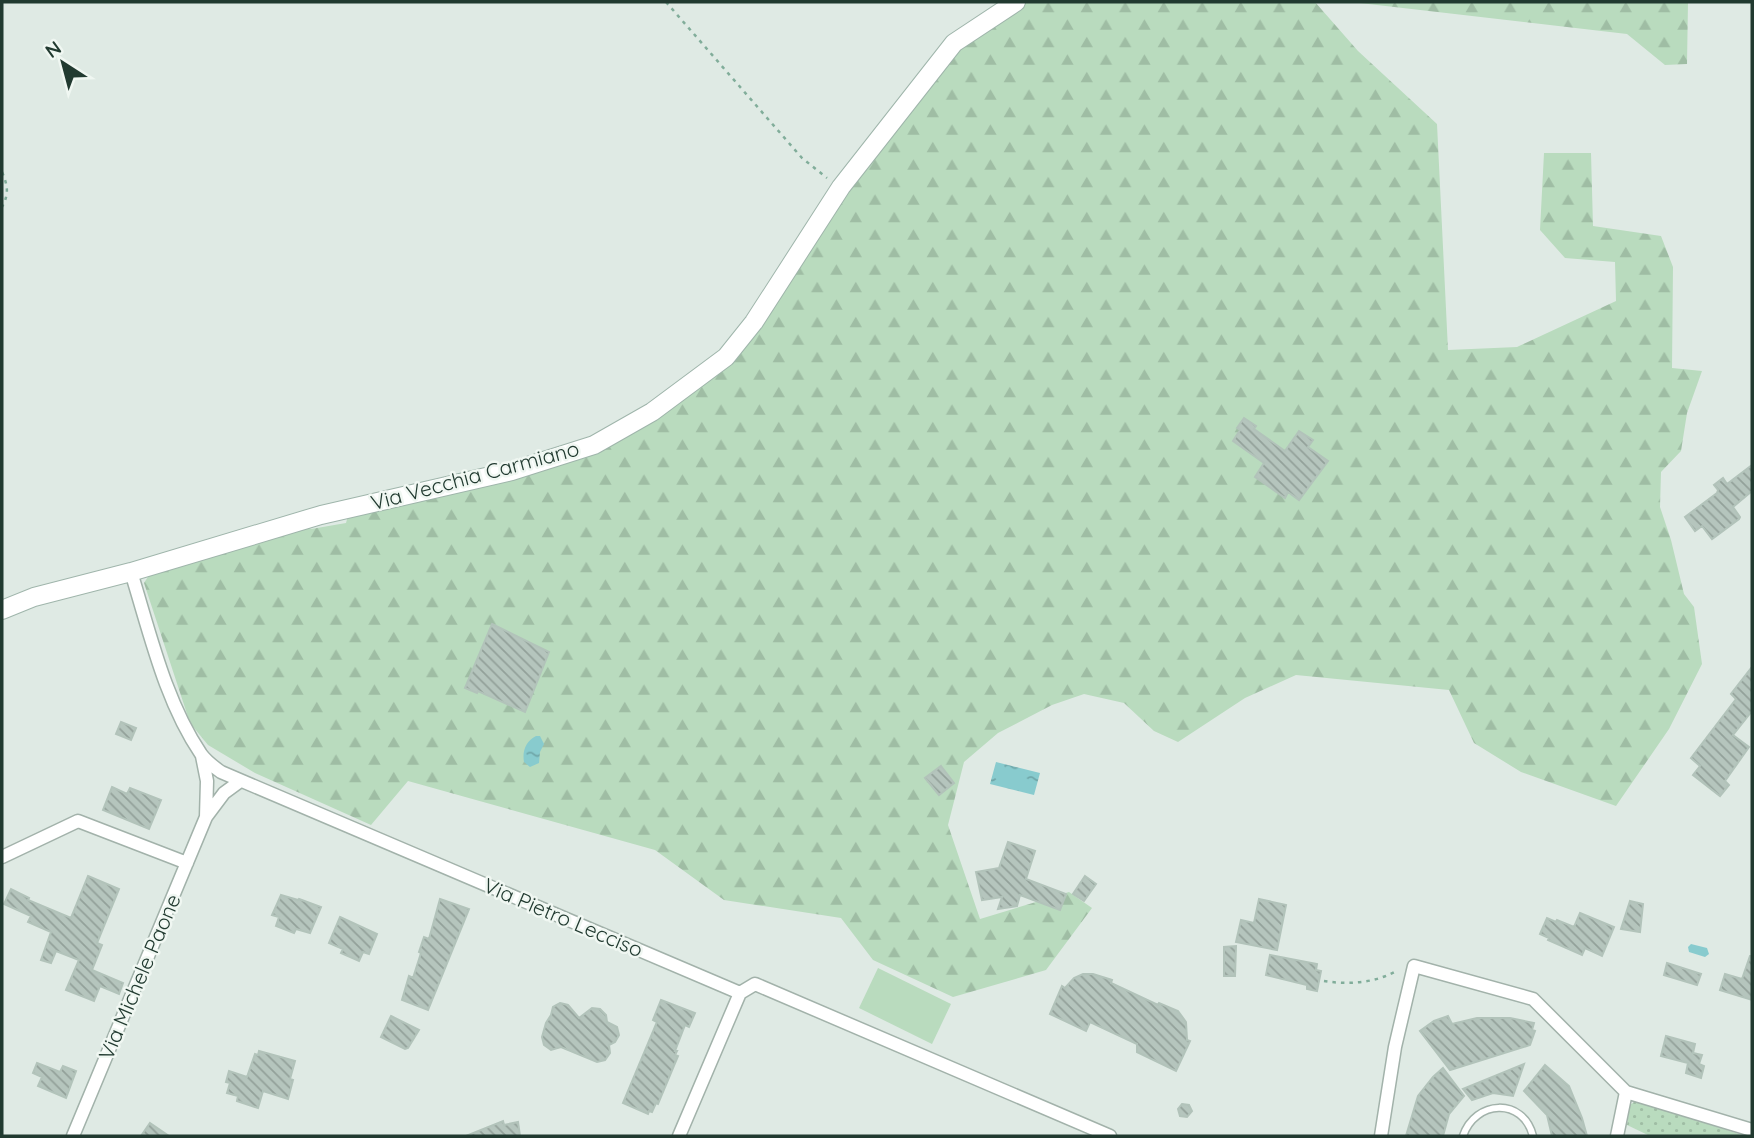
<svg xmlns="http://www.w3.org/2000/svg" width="1754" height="1138" font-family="Quicksand,sans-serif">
  <defs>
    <pattern id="grass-dots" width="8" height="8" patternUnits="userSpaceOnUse" patternTransform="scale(1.75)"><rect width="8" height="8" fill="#b9dbbe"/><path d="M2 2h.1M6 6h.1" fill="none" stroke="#9fbda4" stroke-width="1.8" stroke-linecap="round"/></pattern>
    <pattern id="forest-firs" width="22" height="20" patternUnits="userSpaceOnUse" patternTransform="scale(1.75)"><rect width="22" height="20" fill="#b9dbbe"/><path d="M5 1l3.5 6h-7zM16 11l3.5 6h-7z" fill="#9fbda4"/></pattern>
    <pattern id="water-ripples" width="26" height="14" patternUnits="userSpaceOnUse" patternTransform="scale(1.75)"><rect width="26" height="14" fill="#88cbce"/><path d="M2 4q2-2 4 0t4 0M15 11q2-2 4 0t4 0" fill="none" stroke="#6fa6a8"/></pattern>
    <pattern id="building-back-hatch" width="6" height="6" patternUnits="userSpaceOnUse" patternTransform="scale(1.75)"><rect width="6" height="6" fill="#b5c5bd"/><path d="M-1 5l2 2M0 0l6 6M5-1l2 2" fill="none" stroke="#93a19a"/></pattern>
  </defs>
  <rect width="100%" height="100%" fill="#dfeae4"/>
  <path fill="url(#grass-dots)" d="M1634,1102H1640L1745,1136H1650L1627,1125L1630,1105Z"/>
  <path fill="url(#forest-firs)" d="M1023,2H1315L1358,51L1437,124L1448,350L1517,347L1616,301L1615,262L1565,258L1540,230L1544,153H1591L1593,226L1661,236L1673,267L1672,368L1702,371L1687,413L1681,451L1661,472L1660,507L1671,540L1684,594L1694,607L1702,664L1669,729L1616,806L1521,772L1474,743L1449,690L1296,675L1245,698L1178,742L1154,731L1124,703L1084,694L1052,705L998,733L964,762L948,825L980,919L1069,892L1092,908L1046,970L953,997L873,960L841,918L724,900L655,850L408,781L371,825L255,773L208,745L190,723L144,583L153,569L304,524L311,529L346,523L349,512L633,430L733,363L848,185L957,46Z
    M1351,2H1688L1687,64L1665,65L1627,34Z"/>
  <path fill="#b9dbbe" d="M878,968L951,1004L932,1044L859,1008Z"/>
  <path fill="url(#water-ripples)" d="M536,736H540L544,744L540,752L539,763L530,767L524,762C522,751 526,741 536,736Z
    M996,762L1040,773L1034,795L990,784Z
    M1691,944L1707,948L1709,954L1705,957L1689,952L1688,947Z"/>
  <path fill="url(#building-back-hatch)" stroke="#b2c3ba" stroke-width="2" d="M1244,418L1256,426L1254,429L1285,451L1299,431L1313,440L1308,447L1328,461L1299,500L1288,492L1285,498L1255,477L1264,463L1233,441L1240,430L1237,428Z
    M1752,465V491L1733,507L1740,517L1739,519L1712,539L1702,526L1695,531L1685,517L1717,493L1718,490L1714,485L1723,478L1727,484Z
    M492,624L549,652L525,712L478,691L477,693L465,688Z
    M1752,667V711L1733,735L1749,747L1725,781L1729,785L1720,796L1693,775L1700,766L1691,758L1736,699L1731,694Z
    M121,722L136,728L131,740L116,734Z
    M941,766L954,783L939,795L925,778Z
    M112,787L127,794L130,788L161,800L149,829L103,810Z
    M1008,842L1035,851L1026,879L1066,894L1060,910L1020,895L1017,906L998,909L1002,897L982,900L976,872L999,868Z
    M88,876L119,889L97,943L102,945L92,970L123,983L119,994L100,986L94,1001L66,990L79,960L56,951L51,963L41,960L51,932L28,922L31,916L4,904L11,889L29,898L28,900L71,918Z
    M1085,876L1096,884L1084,901L1073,894Z
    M281,895L298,900L299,899L321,907L310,933L296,929L294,933L276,926L279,917L272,915Z
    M440,899L469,909L428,1010L402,1000L409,976L413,978L421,953L419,952L424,937L429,939Z
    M1259,899L1286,905L1277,950L1236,942L1241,920L1254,923Z
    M1630,901L1643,904L1640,932L1621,929Z
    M1580,913L1614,927L1602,956L1585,948L1582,955L1548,940L1549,938L1540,934L1547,918L1556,922L1557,920L1574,927Z
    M340,917L377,934L369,954L363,952L359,961L341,953L343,949L329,943Z
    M1236,946L1235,976H1224V947Z
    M1270,955L1317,964L1316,970L1321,971L1317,991L1307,989V985L1266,975Z
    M1750,956H1752V1000L1720,990L1725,974L1742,979Z
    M1667,963L1701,974L1697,985L1664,975Z
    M1083,974H1093L1112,980L1111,983L1158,1005L1159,1003L1178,1011L1186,1022L1187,1040L1190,1041L1176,1071L1137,1052V1044L1090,1022L1086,1031L1050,1014L1062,986L1065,988L1074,978Z
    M661,1000L695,1013L689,1027L685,1025L675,1051H677L675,1055L678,1056L658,1104L656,1103L652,1112L649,1111L648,1114L623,1103L657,1022L653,1020Z
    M560,1003L568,1005L579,1018L592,1008L600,1009L606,1015L607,1022L617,1027L619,1035L615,1042L609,1045L610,1053L605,1060L597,1062L561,1047L551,1050L544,1045L542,1037L546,1023L551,1015L553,1007Z
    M391,1016L419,1030L408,1048L405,1049L381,1037Z
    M1448,1016L1452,1024L1477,1018H1510L1534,1023L1532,1030L1535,1031L1530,1045L1450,1070L1420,1031L1434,1021Z
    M1666,1036L1695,1044L1693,1053L1702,1055L1699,1064L1704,1066L1701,1078L1686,1073L1688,1063L1661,1056Z
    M259,1051L295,1061L290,1079L293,1080L288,1099L263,1091L258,1108L237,1101L238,1096L227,1093L230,1083L226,1082L229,1071L247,1077L255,1054L258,1055Z
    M37,1063L60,1072L63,1066L76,1071L66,1098L38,1086L42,1077L33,1073Z
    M1524,1064L1513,1096L1493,1093L1472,1100L1463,1089Z
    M1545,1065L1569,1086L1582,1118L1587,1136H1552L1547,1115L1524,1091Z
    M1443,1068L1464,1096L1449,1114L1443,1136H1406L1418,1096L1433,1077Z
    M1182,1104L1189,1105L1192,1111L1187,1117L1180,1116L1178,1109Z
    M503,1121L504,1125L518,1122L520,1136H466Z
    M150,1123L169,1136H141Z"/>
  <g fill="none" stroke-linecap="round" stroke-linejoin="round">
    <defs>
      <path id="lane" d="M1463,1136C1475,1100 1523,1097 1533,1136"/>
      <path id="street" d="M131,572C150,633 165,701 201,754C206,761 214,767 221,772L740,993
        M202,756L207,781L206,817
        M2,857L78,821L187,863
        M740,993L755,984L1110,1136
        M73,1136L206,817L224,793L239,782
        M679,1136L740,993
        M1381,1136L1395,1047L1414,966L1533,999L1626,1092L1752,1130
        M1617,1136L1626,1092"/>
      <path id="secondary" d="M2,610L34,597L131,572L321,515L512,471L594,445L652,412L726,357L754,322L841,187L954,43L1016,2"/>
    </defs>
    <use href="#lane" stroke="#a2b2aa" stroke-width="9"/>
    <use href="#street" stroke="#a2b2aa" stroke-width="15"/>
    <use href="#secondary" stroke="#9fb5ab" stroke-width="20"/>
    <path stroke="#81ad9a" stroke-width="2.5" stroke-dasharray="3.5 5" stroke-linecap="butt" d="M666,2L802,158L827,178
      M2,172C8,186 9,194 2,207
      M1324,981C1349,985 1376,983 1398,970"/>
    <use href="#lane" stroke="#fff" stroke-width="6"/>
    <use href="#street" stroke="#fff" stroke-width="12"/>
    <use href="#secondary" stroke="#fff" stroke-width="18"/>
  </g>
  <g text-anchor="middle" stroke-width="5" stroke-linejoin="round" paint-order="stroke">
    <g font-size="21" fill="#213a30" stroke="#f0f7f2">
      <text transform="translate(475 476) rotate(-15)" y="7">Via Vecchia Carmiano</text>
      <text transform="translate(563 918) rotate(23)" y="7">Via Pietro Lecciso</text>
      <text transform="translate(140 977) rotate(-67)" y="7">Via Michele Paone</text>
    </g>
  </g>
  <rect width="1754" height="1138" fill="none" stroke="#213a30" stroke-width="7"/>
  <g transform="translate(63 63) rotate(324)" stroke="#f0f7f2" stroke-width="5" paint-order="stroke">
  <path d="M0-5L12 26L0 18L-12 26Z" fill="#213a30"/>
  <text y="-10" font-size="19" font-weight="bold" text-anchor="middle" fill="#213a30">N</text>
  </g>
</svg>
